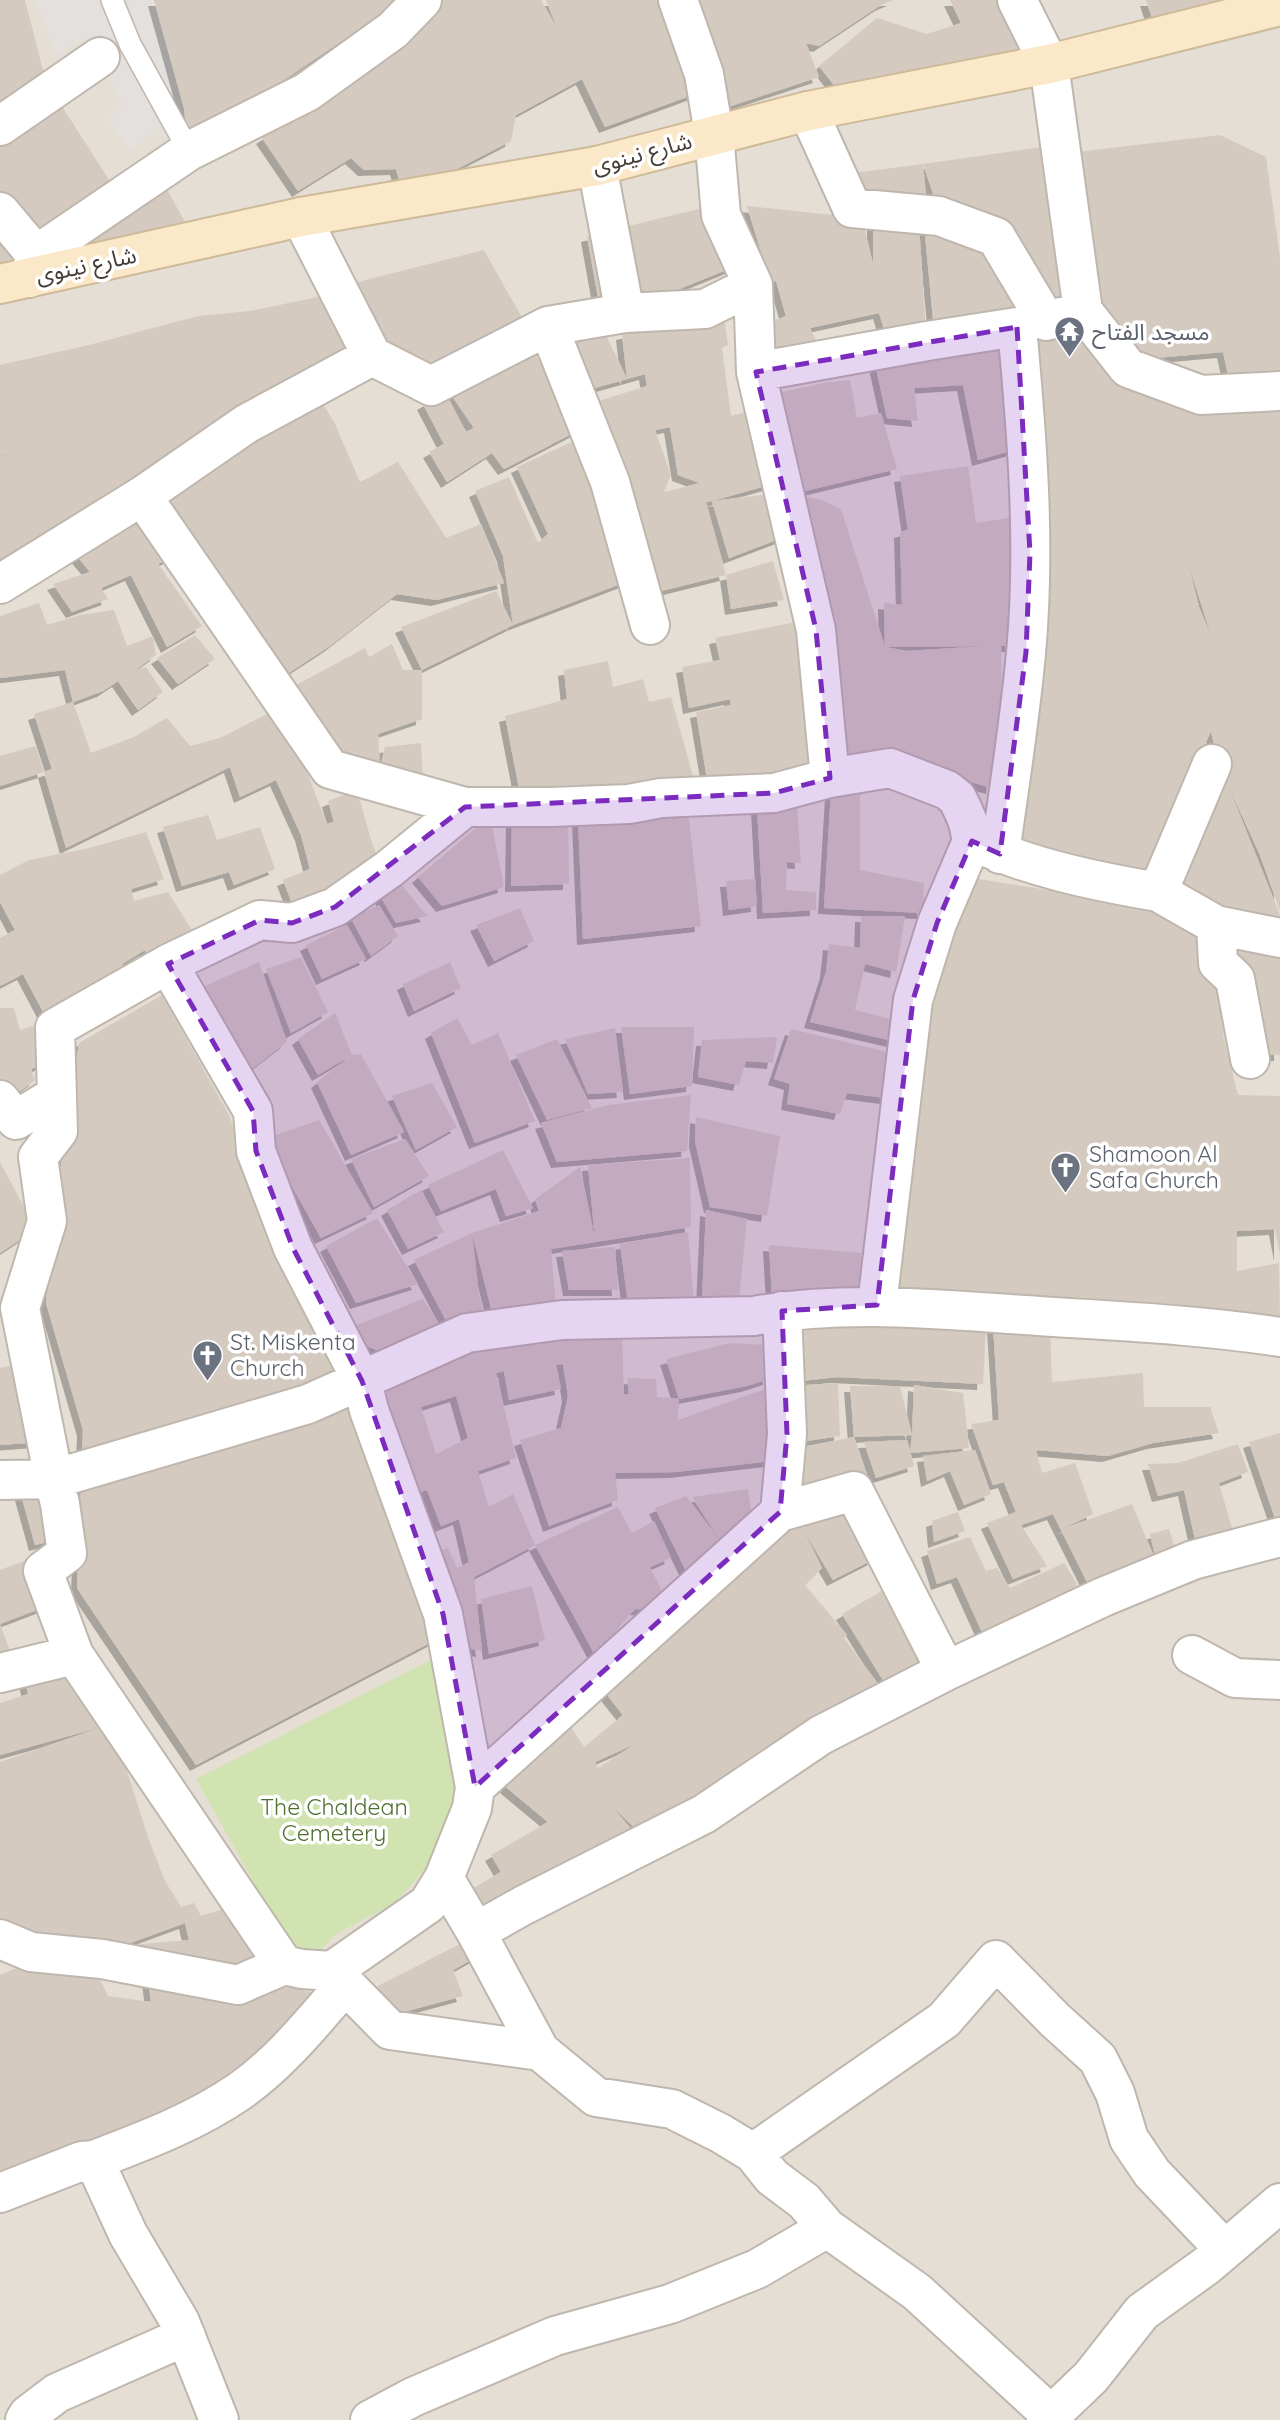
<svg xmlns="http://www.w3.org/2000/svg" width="1280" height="2420" font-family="Quicksand,'Noto Sans Arabic',sans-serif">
  <defs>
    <filter id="shadow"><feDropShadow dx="-6" dy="6" stdDeviation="0" flood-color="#0004"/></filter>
  </defs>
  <rect width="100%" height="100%" fill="#f2ede6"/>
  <path fill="#e5ded5" d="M0,0H1280V2420H0Z"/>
  <path fill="#d2e3b2" d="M442,1654L465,1771L445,1849L393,1904L336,1934L302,1969L196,1779Z"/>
  <path fill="#e3e0de" d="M36,0H154L184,108L130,150L108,120L122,103L100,57L86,38L56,55Z"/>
  <path fill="#d5cac0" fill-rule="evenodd" filter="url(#shadow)" d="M0,0H25L45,78L0,105Z
    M154,0H402L188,145L184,108Z
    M437,0H541L557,28L546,0H664L706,90L605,127L582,79L516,115L511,141L453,171L407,207L396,169L364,170L351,158L298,191L262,138L390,56Z
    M696,0H893L881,5L819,46L806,43L819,77L725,108Z
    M950,0H1000L1023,64L844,98L819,66L877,18L927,34L961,23Z
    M1146,0H1243L1162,48Z
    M58,100L118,194L35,243L0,191V141Z
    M1220,135L1266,157L1280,257V375L1230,383L1223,352L1133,360L1094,311L1077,152Z
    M1057,145L1082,303L1051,309L937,205L923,164Z
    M923,164L927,206L861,201L854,173Z
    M165,186L202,252L43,266Z
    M715,205L736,266L672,292L599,303L587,236Z
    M747,206L862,218L873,264V221L919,225L926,331L886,335L879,313L810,328L820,349L764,364L766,324L786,316L776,281L770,282Z
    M0,224L27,256L0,275Z
    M924,224L990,245L1022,315L934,329Z
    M484,250L526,325L430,376L379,350L346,285Z
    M327,295L358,350L195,444L0,566V457L15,451L0,456V365L93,344L198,316L250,311Z
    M724,316L728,345L722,348L731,416L755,410L769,485L712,501L771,494L784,537L729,558L712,501L706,502L726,575L649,594L592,403L647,386L645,374L627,379L584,391L561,334L604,331L627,379L622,334L695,319ZM670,427L678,475L700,483L664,492L671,475L655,430Z
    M1084,335L1119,370L1280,397V911L1260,855L1227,783L1280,915V931L1169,889L1218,763L1211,731L1185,787L1157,878L1007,847L1031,340ZM1188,563L1212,638L1199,607Z
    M1007,337L1018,449L978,460L963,385L914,388L918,421L887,418L874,359Z
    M532,348L577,431L504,469L492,453L447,482L429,452L444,444L423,404L445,392L466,432L474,428L450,393Z
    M850,380L857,418L881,413L897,469L793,494L769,395L824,383Z
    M319,397L335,424L360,482L398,462L446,538L481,524L504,583L437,600L397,594L330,646L284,676L162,495Z
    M578,439L628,581L513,625L503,556L475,491L509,477L538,543L548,534L517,467Z
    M968,466L976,523L1015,517L1011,646H1001L1002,703L992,788L928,770L929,760L837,770L793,494L822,500L841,509L885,647L884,603L902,605L900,532L908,530L900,476ZM987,646L907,651L885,647Z
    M139,507L173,556L158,564L202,626L167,647L131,575L101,588L108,599L72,612L53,584L90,572L72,550Z
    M773,561L784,600L731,609L726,575Z
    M496,591L513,625L422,670L401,627Z
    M39,603L47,625L80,615L114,610L127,646L153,636L156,655L134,671L146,667L163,692L138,710L118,681L103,691L73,702L65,670L0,678V616Z
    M796,622L822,771L709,791L696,712L731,705L730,699L689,708L682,667L720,660L715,638Z
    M195,635L215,659L178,684L157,658Z
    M392,644L403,670H422V719L378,734L380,769L385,747L421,743L423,779L380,769L331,748L296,685L365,648L369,657Z
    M608,661L613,687L643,679L649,702L671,697L694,780L520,793L505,716L567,699L564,670Z
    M73,702L91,753L134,737L167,718L190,746L220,738L277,709L305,767L327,824L334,822L328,801L357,790L372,843L381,866L297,916L283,880L310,869L301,835L276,780L240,797L230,767L66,848L44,772L52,769L34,714Z
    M36,746L44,772L0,786V756Z
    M860,791V870L924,883L923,913L824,908L831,792Z
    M757,806H797L801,863L787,862L786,890L816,892V910L763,913Z
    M688,810L701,926L583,939L578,817Z
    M208,815L217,840L260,827L275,869L234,885L229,872L182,886L163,827Z
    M568,815L569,884L511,886L512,816Z
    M490,816L504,887L442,906L418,877Z
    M146,832L164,879L131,889L134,901L168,892L200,943L149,969L145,950L122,964L129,978L50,1061L31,1069L35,1080L9,1099L0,1087V1008H14L20,1030L48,1021L23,974L0,986V938L15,930L0,902V875L29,860L89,848Z
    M972,878L1151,906L1205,935L1227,988L1223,1035L1238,1095L1280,1096V1255L1275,1229L1237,1231V1271L1279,1263L1280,1320L887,1294L907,1049Z
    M755,879L757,906L729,910L726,881Z
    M400,883L427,916L396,923L380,896Z
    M379,905L398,936L371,956L351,918Z
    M520,908L534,941L494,961L476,925Z
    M861,916H905L896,972L865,964L855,1010L899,1021L893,1041L810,1022L826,972L829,944L860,948Z
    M347,925L366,959L322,979L306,945Z
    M1233,942L1280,952V1055H1259Z
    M301,957L328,1012L291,1033L266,969Z
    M259,962L287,1042L249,1071L200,988Z
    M450,962L461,988L414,1011L403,984Z
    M162,995L229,1115L275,1244L327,1334L439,1638L196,1765L77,1588L83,1430L46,1303L62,1156L79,1043Z
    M335,1013L352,1055L318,1075L298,1039Z
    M457,1018L472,1045L498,1033L535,1121L475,1143L431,1033Z
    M621,1027H694L692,1086L630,1094Z
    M615,1028L623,1092L588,1094L565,1039Z
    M791,1029L896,1054L886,1098L847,1093L840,1114L787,1104L790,1084L774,1079Z
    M777,1037L773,1063L746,1061L739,1085L698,1077L702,1040Z
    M557,1039L592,1108L547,1120L516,1055Z
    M361,1054L404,1132L351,1155L317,1082L352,1055Z
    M432,1083L457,1127L416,1150L392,1096Z
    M691,1095L687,1151L557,1162L541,1123L608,1105Z
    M696,1117L780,1136L767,1216L710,1207L695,1141Z
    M319,1120L373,1213L321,1238L265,1139Z
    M405,1139L429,1176L374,1207L351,1159Z
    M503,1150L533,1208L506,1216L496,1189L441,1211L428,1185Z
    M690,1158L691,1227L551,1249L556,1306L493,1316L472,1233L479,1295L486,1320L450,1328L414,1260L472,1233L539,1211L535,1199L580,1167L595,1239L588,1165Z
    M0,1162L36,1229L0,1253Z
    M421,1190L444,1232L408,1249L387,1210Z
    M706,1210L747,1219L739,1301H702Z
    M377,1218L418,1284L356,1303L326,1246Z
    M688,1232L694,1303L629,1310L620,1244Z
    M769,1245L861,1253L860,1295L772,1296Z
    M615,1247L618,1290H569L562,1251Z
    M423,1299L442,1328L381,1352L336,1333Z
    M793,1316L986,1327L983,1384L837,1377L792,1382Z
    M993,1325L1050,1326L1052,1382L1143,1373L1144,1407H1210L1219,1433L1153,1443L1108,1456L1036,1450L1042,1473L1075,1463L1093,1514L1062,1529L1132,1504L1157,1564L1150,1534L1169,1529L1178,1558L1092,1592L1053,1514L1021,1525L1047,1566L1013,1579L987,1523L1016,1512L1004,1482L993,1485L971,1424L999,1420Z
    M622,1332L624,1394H629L627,1378L656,1379L657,1397L679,1399L678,1420L765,1389L771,1461L676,1472L615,1473L618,1500L549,1526L520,1440L561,1428L568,1396L563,1364L556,1365L561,1389L509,1400L504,1371L496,1373L516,1458L478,1471L489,1507L513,1494L535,1545L618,1507L632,1533L654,1521L671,1558L650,1567L663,1593L647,1610L635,1609L595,1655L535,1545L474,1577L482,1651L457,1646L428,1555L448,1548L457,1568L469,1562L459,1519L441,1526L427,1490L411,1495L369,1386L457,1347ZM456,1396L468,1438L436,1454L421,1407Z
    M730,1343L767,1345L769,1379L747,1386L679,1399L666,1359Z
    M14,1365L40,1442L0,1445V1368Z
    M838,1383L840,1436L793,1443L791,1386Z
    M914,1385L963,1393L969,1448L910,1453L912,1435L854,1437L850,1386H900L912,1435Z
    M1280,1433V1527H1278L1249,1442Z
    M854,1437L869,1481L793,1489V1449Z
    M907,1440L914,1466L876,1478L864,1442Z
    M1238,1444L1248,1472L1219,1483L1234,1535L1197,1548L1184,1490L1158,1496L1148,1464L1178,1463Z
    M975,1450L991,1494L964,1505L950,1471L927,1481L923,1456Z
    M47,1488L55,1540L35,1545L20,1491Z
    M748,1489L753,1521L688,1575L655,1508L686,1496L719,1539L692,1497Z
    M844,1504L874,1559L833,1580L803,1529L822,1568L805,1585L847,1635L844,1638L884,1692L639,1832L611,1805L637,1836L478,1923L463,1894L501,1872L491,1855L548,1822L506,1787L564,1716L584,1747L623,1715L600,1686L798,1521ZM635,1744L598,1768L595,1762Z
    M958,1512L965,1531L934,1542L932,1521Z
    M970,1537L986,1571L997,1568L1010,1588L1064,1563L1077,1584L1075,1589L982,1632L957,1577L937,1584L927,1551Z
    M29,1559L47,1606L0,1624V1570Z
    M532,1586L545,1640L489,1654L481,1599Z
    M885,1589L927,1664L886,1685L842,1614Z
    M0,1624L14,1661L0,1667Z
    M68,1666L112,1724L149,1840L165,1881L181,1907L194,1903L201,1916L227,1908L265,1964L238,1978L143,1963L141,1944L189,1940L185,1923L114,1949L7,1935L0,1918V1762L105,1726L0,1755V1703L28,1694L25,1679Z
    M468,1940L480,1955L453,1970L463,1996L385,2017L364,1993Z
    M92,1963L108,1996L151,2002L148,1978L227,2004L241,1996L291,1987L317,1994L275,2050L125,2137L0,2179V1975L19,1967Z"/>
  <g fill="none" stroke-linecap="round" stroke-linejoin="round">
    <defs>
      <path id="service" d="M112,0L130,44L189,151"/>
      <path id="minor" d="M1017,0L1049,64L1083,311
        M808,111L852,208L939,216L996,237L1046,321L1083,311L1128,368L1201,395L1280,391
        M0,126L100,57
        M597,166L625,313L705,309L753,285L721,215L714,134L704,74L678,0
        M0,212L36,255L29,278
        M36,255L189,151L307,92L393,30L422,0
        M753,285L756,372L816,630L830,778L890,768L947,790L957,798L962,808L968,822L972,841C1031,868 1094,881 1158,892L1212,764
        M625,313L548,326L610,482L650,625
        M372,356L431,386L548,326
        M756,372L927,341L1017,327C1027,435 1036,545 1026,653C1020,720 1009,787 1000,854
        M142,496L330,769L465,807L389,869L335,907L292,923L260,920L168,964
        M0,584L142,496L246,424L372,356L301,217
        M465,807H551L629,804L661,798L774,793L830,778
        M1158,892L1216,925L1280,938
        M1216,925L1218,963L1235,979L1250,1059
        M0,1100L16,1120L57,1095
        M877,1305L913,1000L937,923L972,841
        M0,1480L54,1479L308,1404L467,1333L562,1320L754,1316C844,1300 934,1309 1025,1315C1110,1321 1195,1324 1280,1337
        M74,1655L43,1571L67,1553L60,1504L54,1479L20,1308L47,1221L38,1157L58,1131L55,1028L168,964L253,1111L256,1151L293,1248L362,1381L369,1410L443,1614L475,1787
        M1192,1655L1235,1678L1280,1680
        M946,1671L1103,1597L1193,1560L1280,1537
        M0,1673L74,1655L284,1965L302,1969L332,1971L428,1904L444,1878L472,1808L475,1787L780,1512L787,1434L782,1311
        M444,1878L476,1932L524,1905L704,1814L821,1735L946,1671L854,1491L780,1512
        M476,1932L540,2051
        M0,1939L31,1952L102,1959L238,1985L284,1965
        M332,1971L390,2030L540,2051L596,2097L672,2109L720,2133L753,2153L772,2177L804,2201L827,2228L917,2292L1051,2415
        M753,2153L944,2020L996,1960L1055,2020L1098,2059L1115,2093L1129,2139L1152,2173L1225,2250
        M94,2160L128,2234L180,2322L219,2420
        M0,2193L82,2161L94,2160C144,2141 195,2122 240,2091C278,2064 308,2028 338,1993L332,1971
        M25,2420L28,2415L57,2393L186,2336
        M370,2420L413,2397L555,2336L670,2304L757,2269L827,2228
        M1046,2420L1091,2377L1142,2312L1206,2266L1280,2203"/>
      <path id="secondary" d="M0,284L301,217L597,166L808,111L1049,64L1280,6"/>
    </defs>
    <use href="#service" stroke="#bfb6ad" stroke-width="24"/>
    <use href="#minor" stroke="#bfb6ad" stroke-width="42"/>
    <use href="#secondary" stroke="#ceba99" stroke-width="42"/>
    <use href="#service" stroke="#fff" stroke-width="21"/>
    <use href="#minor" stroke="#fff" stroke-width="38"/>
    <use href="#secondary" stroke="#fae8c8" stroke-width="38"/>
  </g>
  <path fill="#7b2cbf" fill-opacity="0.2" stroke="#7b2cbf" stroke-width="5" stroke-dasharray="14 9" stroke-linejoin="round" d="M1017,327L1030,553L1026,652L1000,854L972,841L937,923L913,1000L877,1305L782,1311L787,1434L780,1512L475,1787L443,1614L362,1381L293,1248L256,1151L253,1111L168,964L260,920L292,923L335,907L465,807L774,793L830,778L816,630L756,372Z"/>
  <defs>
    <symbol id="temple-pin" viewBox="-11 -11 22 30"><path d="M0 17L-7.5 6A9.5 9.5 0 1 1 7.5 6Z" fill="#6b7280" stroke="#fff"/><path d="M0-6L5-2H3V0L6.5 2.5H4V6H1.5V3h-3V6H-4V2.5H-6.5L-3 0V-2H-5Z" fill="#fff"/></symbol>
    <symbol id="church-pin" viewBox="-11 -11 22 30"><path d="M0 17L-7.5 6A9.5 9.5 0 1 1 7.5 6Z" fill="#6b7280" stroke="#fff"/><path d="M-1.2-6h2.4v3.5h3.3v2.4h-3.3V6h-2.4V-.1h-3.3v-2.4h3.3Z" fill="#fff"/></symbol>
  </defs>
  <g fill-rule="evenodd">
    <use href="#temple-pin" x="1052" y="314" width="35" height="47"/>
    <use href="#church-pin" x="1048" y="1150" width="35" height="47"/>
    <use href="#church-pin" x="190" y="1338" width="35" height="47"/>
  </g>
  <g text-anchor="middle" stroke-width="7" stroke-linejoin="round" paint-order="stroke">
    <g font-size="23" fill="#443d36" stroke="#fff">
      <text transform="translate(642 153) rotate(-15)" y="8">شارع نينوى</text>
      <text transform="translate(86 265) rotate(-12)" y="8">شارع نينوى</text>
    </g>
    <g font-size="23" fill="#5b616d" stroke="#fff" text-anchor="start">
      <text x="1092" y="340">مسجد الفتاح</text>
      <text x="1089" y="1162">Shamoon Al<tspan x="1089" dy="26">Safa Church</tspan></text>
      <text x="230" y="1350">St. Miskenta<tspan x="230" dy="26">Church</tspan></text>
    </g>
    <g font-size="23" fill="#4f702f" stroke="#fff">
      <text x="334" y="1815">The Chaldean<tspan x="334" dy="26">Cemetery</tspan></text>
    </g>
  </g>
</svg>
